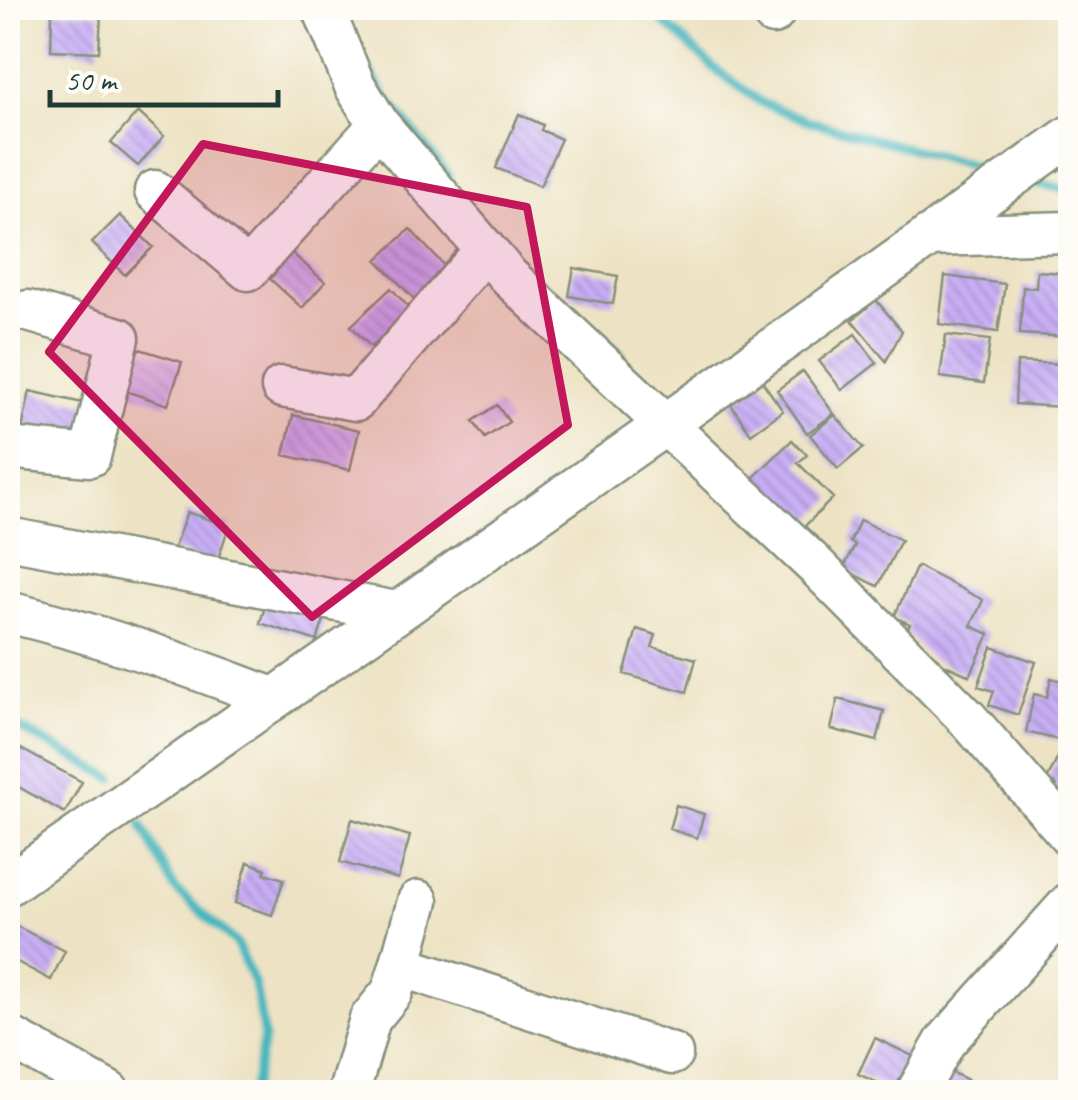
<svg xmlns="http://www.w3.org/2000/svg" width="1078" height="1100" font-family="Caveat,sans-serif">
  <defs>
    <pattern id="building-back-hatch" width="6" height="6" patternUnits="userSpaceOnUse" patternTransform="scale(2.5)"><rect width="6" height="6" fill="#c9aff6"/><path d="M-1 5l2 2M0 0l6 6M5-1l2 2" fill="none" stroke="#a390c8"/></pattern>
  </defs>
  <rect width="100%" height="100%" fill="#fdfcf7"/>
  <filter id="ink" filterUnits="userSpaceOnUse"><feTurbulence type="fractalNoise" baseFrequency=".01" numOctaves="2"/><feDisplacementMap in="SourceGraphic" scale="20" xChannelSelector="R" yChannelSelector="G"/><feConvolveMatrix kernelMatrix="1 2 1 2 8 2 1 2 1" color-interpolation-filters="sRGB"/></filter>
  <filter id="wash" filterUnits="userSpaceOnUse"><feTurbulence type="fractalNoise" baseFrequency=".0048" numOctaves="4" result="noise"/><feDisplacementMap in="SourceGraphic" scale="40" xChannelSelector="R" yChannelSelector="G"/><feGaussianBlur stdDeviation="2.25" result="paint"/><feColorMatrix in="noise" values="0 0 0 0 0 0 0 0 0 0 0 0 0 0 0 0 0 1.4 0 .05"/><feComposite in="paint" operator="in"/></filter>
  <g filter="url(#wash)">
    <rect width="100%" height="100%" fill="#ede3c4"/>
    <g fill="none" stroke-linecap="round" stroke-linejoin="round">
      <path stroke="#46b6be" stroke-width="9" d="M648,8L714,68L762,103L809,121L1000,173
        M368,67L384,95L448,175
        M1029,182L1070,190
        M593,329L621,354
        M8,722L113,778
        M141,824L175,889L236,943L255,985L264,1038L252,1092"/>
    </g>
    <g id="blocks">
      <path fill="url(#building-back-hatch)" d="M52,11L101,13L99,52L51,50Z
        M138,112L164,136L138,166L111,143Z
        M519,114L543,125L541,130L561,139L540,186L496,168Z
        M120,215L153,247L125,275L92,243Z
        M410,229L448,270L416,301L377,260Z
        M292,253L325,282L302,308L270,279Z
        M574,268L618,276L613,304L569,296Z
        M1037,271L1062,273L1061,288L1070,289V337L1020,334L1023,287L1036,288Z
        M945,276L1005,284L998,332L939,324Z
        M391,288L410,309L371,347L351,326Z
        M876,300L902,331L886,361L852,320Z
        M855,334L877,363L842,390L819,361Z
        M946,335L990,340L984,383L940,377Z
        M127,345L182,362L168,405L113,387Z
        M1017,362L1064,364L1062,407L1015,404Z
        M803,371L834,414L807,433L777,390Z
        M762,381L783,411L751,434L730,403Z
        M1067,388H1070V414L1066,413Z
        M30,391L87,404L78,446L21,434Z
        M497,405L509,422L485,438L473,421Z
        M293,415L359,430L350,470L284,455Z
        M835,415L863,448L838,469L810,435Z
        M792,440L807,455L798,463L833,498L803,528L753,478Z
        M187,512L229,526L216,565L173,550Z
        M860,520L901,540L878,586L843,569L855,545L850,542Z
        M917,566L983,600L971,626L989,634L970,676L932,659L906,632L910,624L894,617Z
        M269,593L327,611L317,641L260,623Z
        M637,629L656,635L652,647L696,659L687,692L624,674Z
        M992,647L1036,662L1018,715L989,705L994,691L978,686Z
        M1051,678L1070,683L1059,740L1026,732L1034,694L1047,697Z
        M838,699L884,711L877,741L831,729Z
        M19,748L82,782L65,813L8,781V770Z
        M1062,749L1070,753V803L1053,794L1057,785L1047,780Z
        M676,805L704,814L697,838L669,829Z
        M352,819L410,836L398,879L340,862Z
        M248,862L266,869L264,873L284,879L272,915L235,903Z
        M14,925L65,951L51,980L8,957V937Z
        M875,1038L915,1057L898,1092L858,1074Z
        M949,1071L987,1089L985,1092H939Z"/>
    </g>
  </g>
  <g filter="url(#ink)">
    <use href="#blocks" fill-opacity="0" stroke="#86907c" stroke-width="2.5"/>
    <g fill="none" stroke-linecap="round" stroke-linejoin="round">
      <defs>
        <path id="minor" d="M323,8L355,86L379,125L508,276L816,566L966,717L1070,836
          M773,14L777,8
          M155,191L248,270L379,125
          M929,236L1070,232
          M282,387L356,400L485,250
          M8,448L90,456L119,338L28,311
          M8,538L396,612
          M8,612C98,634 186,664 272,698
          M8,885L665,425L1070,136
          M400,966L418,901
          M8,1036L109,1092
          M349,1092L370,1019L392,992L400,966L672,1054
          M917,1092L945,1042L1070,903"/>
      </defs>
      <use href="#minor" stroke="#86907c" stroke-width="45"/>
      <use href="#minor" stroke="#fff" stroke-width="40"/>
    </g>
  </g>
  <path fill="#c2185b" fill-opacity="0.2" stroke="#c2185b" stroke-width="8" stroke-linejoin="round" d="M203,144L527,207L568,425L312,617L49,352Z"/>
  <rect width="1078" height="1100" fill="none" stroke="#fdfcf7" stroke-width="40"/>
  <path d="M50 90v15h228v-15" fill="none" stroke="#1f3d34" stroke-width="5"/>
  <text x="65" y="90" font-size="30" fill="#1f3d34" stroke="#fdfcf7" stroke-width="8" paint-order="stroke">50 m</text>
</svg>
